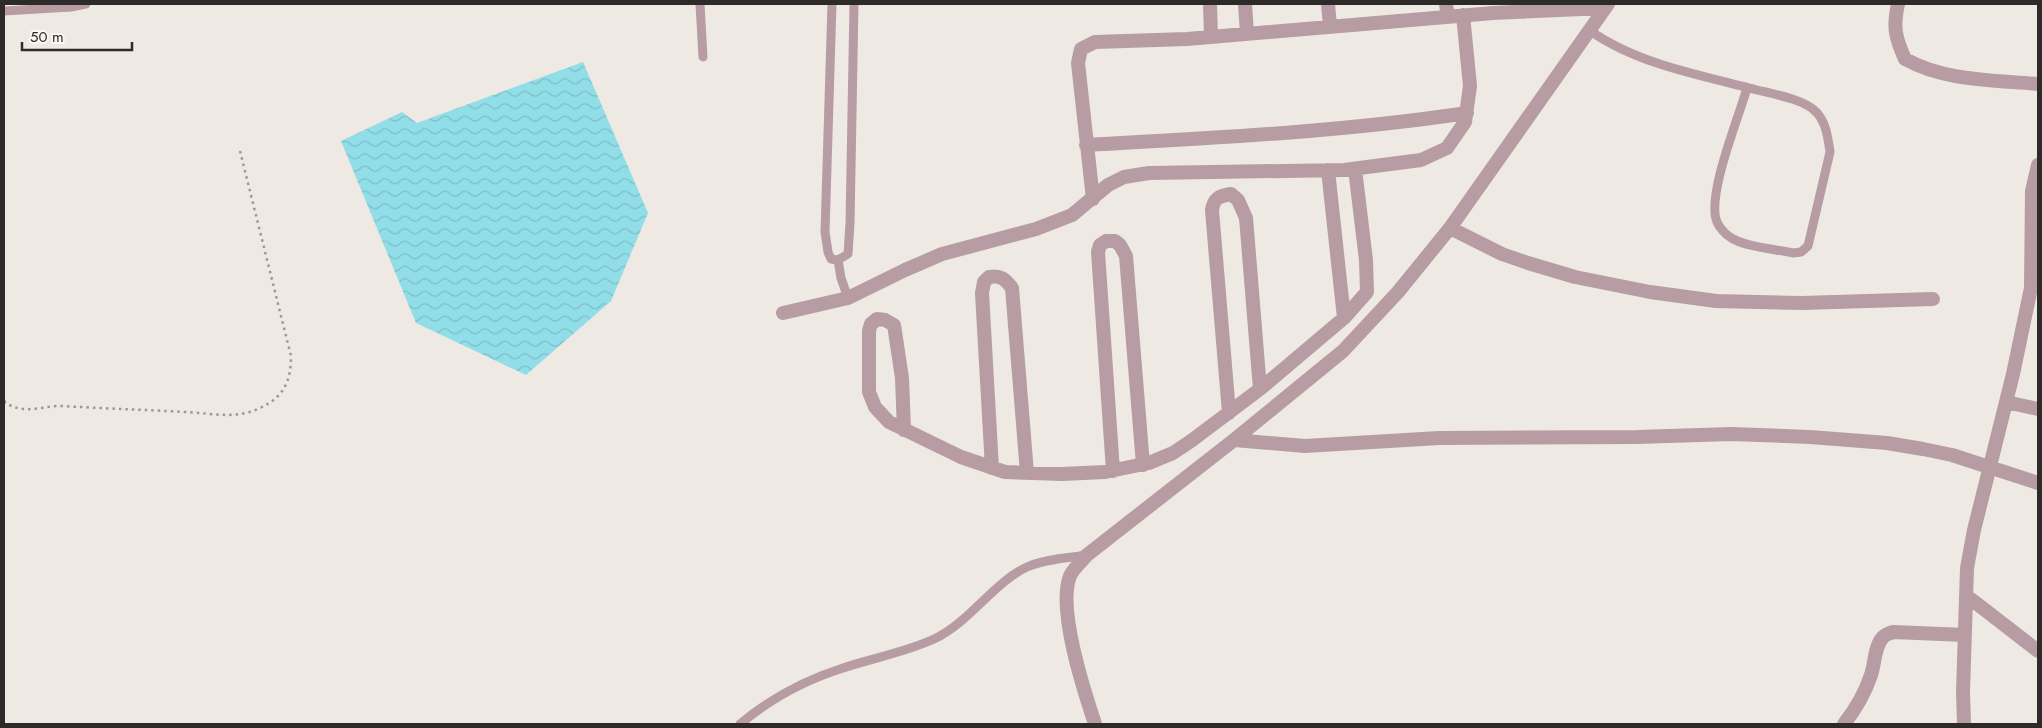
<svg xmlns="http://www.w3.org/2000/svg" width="2042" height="728" font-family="Jost,sans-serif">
  <defs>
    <pattern id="water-waves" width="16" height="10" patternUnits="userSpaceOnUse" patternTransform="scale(1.25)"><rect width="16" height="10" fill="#91dee8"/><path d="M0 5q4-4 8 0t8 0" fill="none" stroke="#7dbfc7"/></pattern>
  </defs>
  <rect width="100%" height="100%" fill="#efe9e3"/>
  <path fill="url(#water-waves)" d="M583,62L648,213L611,301L526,375L416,323L341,141L402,112L417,123Z"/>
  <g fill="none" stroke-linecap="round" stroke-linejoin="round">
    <path stroke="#9c9893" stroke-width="2.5" stroke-dasharray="2.5 4" stroke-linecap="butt" d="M4,401C20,415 39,407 58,406C66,406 74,407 81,407C116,409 150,410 185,412C211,413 236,420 260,408C284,397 291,381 291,356L240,151"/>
    <path stroke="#b89ca3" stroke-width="9" d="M700,4L703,57
      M832,4L825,232L828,252L831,259L838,260L848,254L850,223L854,4
      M4,11L71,7L86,4
      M1589,30C1634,62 1693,74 1746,87C1765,93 1799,97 1814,110C1826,120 1828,138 1830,152L1808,246L1801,252L1793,253C1775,249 1744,247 1730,237C1725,234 1719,227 1717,222C1706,196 1739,117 1747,88
      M838,260L841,278L848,298
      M740,724C770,699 805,680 843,668C873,658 906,652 934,639C970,622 994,582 1027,567C1045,559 1068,558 1087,555"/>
    <path stroke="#b89ca3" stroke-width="14" d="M1210,4L1211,37
      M1245,4L1247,34
      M1328,4L1330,26
      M1446,4L1448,17
      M1898,4C1893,27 1895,37 1905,59C1944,81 1994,80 2038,84
      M1086,145C1213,138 1340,132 1467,113
      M1328,170L1344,318
      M1093,199L1078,63L1081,49L1095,42L1187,39L1493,13L1605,8
      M1450,228L1502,254L1528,263L1575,277L1650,292L1716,301L1802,303L1933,299
      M783,313L848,298L905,270L942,254L1036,229L1072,215L1108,185L1124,177L1149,173L1344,170L1421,160L1447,148L1465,122L1470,86L1463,15
      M2006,402L2038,409
      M1229,413L1212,210C1214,198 1219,196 1231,194L1238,200L1246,218L1260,389
      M904,430L902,378L894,325L885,320L877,319L871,324L869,331V392L875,407L889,422L961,457L1005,472L1062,474L1105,472L1149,463L1173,453L1191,441L1260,389L1344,318L1367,292L1366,260L1355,169
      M1234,440L1305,446L1439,438L1637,437L1731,434L1810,437L1887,443L1923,449L1952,455L2038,483
      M992,468L982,293L984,282L989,277C1001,275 1005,279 1012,288L1027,473
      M1113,471L1098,252L1100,245L1106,241H1115L1120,245L1126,256L1143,465
      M1967,596L2038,651
      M1095,724C1084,691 1057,609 1070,576C1073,569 1082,561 1087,555L1234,440L1343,351L1398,292L1450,228L1608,4
      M1844,724C1855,710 1865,693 1871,675C1875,664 1874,647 1883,637C1885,635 1890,633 1893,632L1965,635
      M1964,724L1963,692L1967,568L1974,530L2013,374L2031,288L2032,191L2038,165"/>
  </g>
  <rect width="2042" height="728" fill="none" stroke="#2d2b29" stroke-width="10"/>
  <path d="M22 42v8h110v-8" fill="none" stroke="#2d2b29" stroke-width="2.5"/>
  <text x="30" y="42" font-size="15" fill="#2d2b29" stroke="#fcf6f1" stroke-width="4" paint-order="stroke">50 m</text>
</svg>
